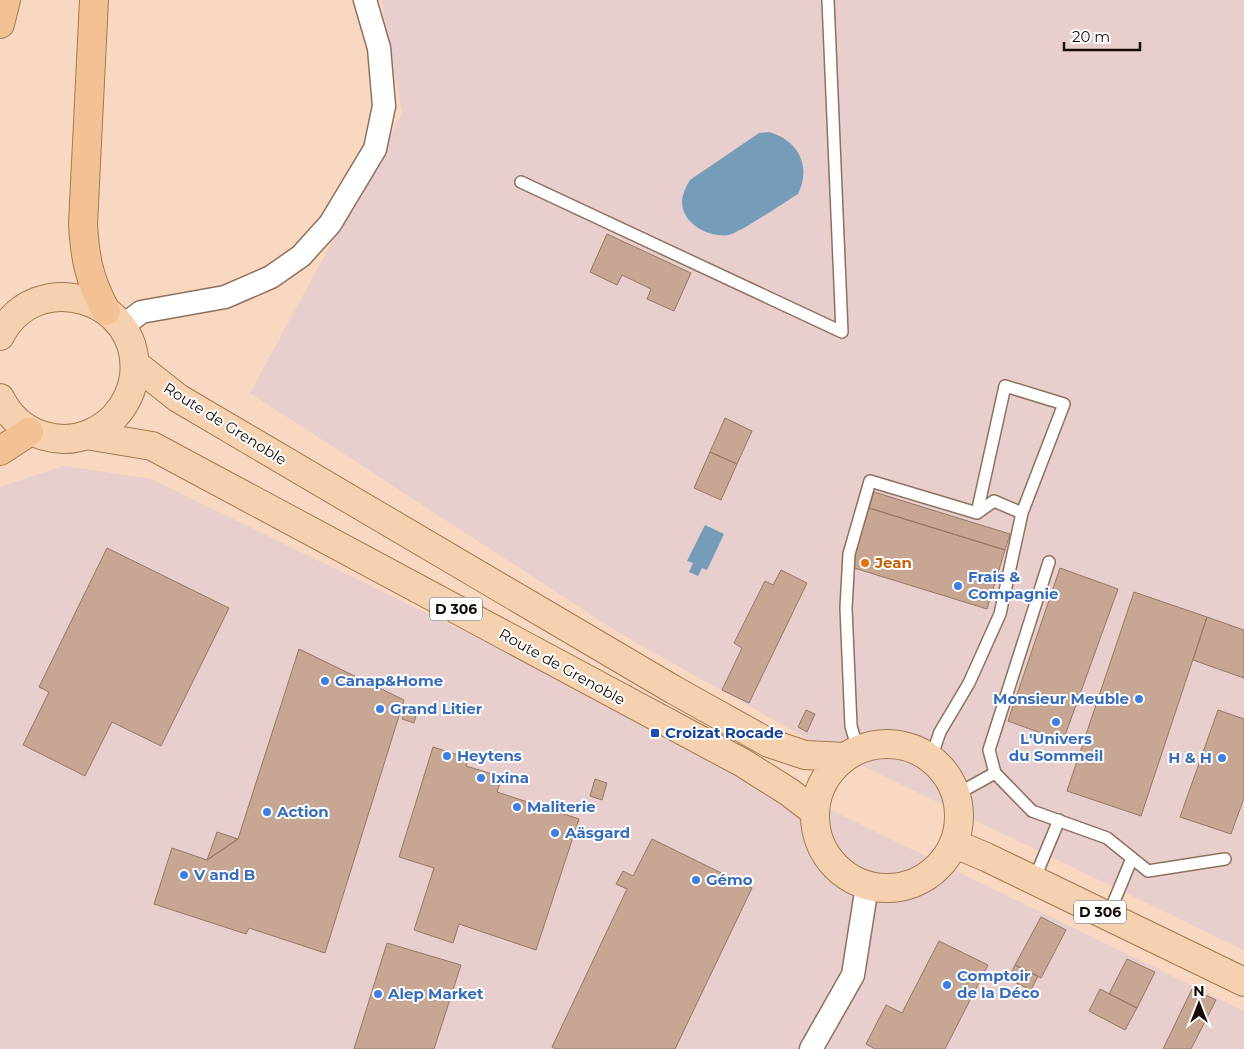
<svg xmlns="http://www.w3.org/2000/svg" width="1244" height="1049" font-family="Montserrat,sans-serif">
  <rect width="100%" height="100%" fill="#f8d8c1"/>
  <path fill="#e8cecd" d="M381,0H1244V950L811,741L621,634L250,393L402,113Z
    M64,466L151,479L1244,1011V1049H0V487Z"/>
  <path fill="#759dba" d="M769,132C798,140 812,166 798,194C785,202 741,232 729,235C714,237 698,231 688,219C678,206 682,193 690,180L759,133Z
    M705,525L724,534L707,570L702,568L698,576L689,572L693,563L687,561Z"/>
  <path fill="#c7a793" stroke="#957764" d="M607,234L691,273L674,311L647,299L651,289L622,275L617,285L590,272Z
    M725,418L752,431L737,464L710,452Z
    M710,452L737,464L721,500L694,488Z
    M874,492L1010,534L1005,550L869,508Z
    M869,508L1005,550L987,609L851,567Z
    M107,548L229,608L161,746L112,722L85,776L23,745L49,692L39,687Z
    M1060,568L1118,589L1063,741L1008,721Z
    M781,570L807,583L749,703L722,690L742,648L734,643L765,581L773,585Z
    M1134,592L1207,617L1141,816L1067,791Z
    M1207,617L1244,630V678L1193,660Z
    M299,649L404,700L325,953L249,928L246,934L154,904L172,848L207,860L238,839Z
    M407,705L418,709L414,723L402,719Z
    M806,710L815,714L807,732L798,727Z
    M1218,710L1244,719V798L1231,834L1180,817Z
    M433,747L468,758L466,766L502,777L497,792L579,819L536,950L459,924L453,943L414,930L434,868L399,857Z
    M595,779L607,783L602,800L590,796Z
    M217,832L238,839L207,860Z
    M652,839L752,888L675,1049H556L552,1047L627,889L616,884L623,871L633,876Z
    M1041,917L1066,930L1041,978L1015,965Z
    M939,941L988,965L945,1049H875L866,1044L886,1005L902,1013Z
    M387,943L461,965L434,1049H354Z
    M1127,959L1155,972L1137,1008L1109,994Z
    M1015,965L1038,976L1031,990L1008,979Z
    M1100,989L1137,1008L1125,1030L1089,1011Z
    M1192,989L1216,1000L1191,1049H1163Z"/>
  <g fill="none" stroke-linecap="round" stroke-linejoin="round">
    <defs>
      <path id="service" d="M521,182L842,332L828,0
        M977,513L994,501L1022,513
        M1049,562L989,750L995,773L1032,811L1107,838L1148,871L1225,859
        M858,750L851,726L846,608L849,554L870,481L977,513L1005,386L1064,404L1022,513L1000,614L969,683L940,732L931,758
        M957,794L995,773
        M1034,880L1059,820
        M1108,916L1132,858"/>
      <path id="minor" d="M122,327L141,312L225,297L271,277L301,256L330,224L375,149L384,106L379,48L365,0
        M811,1049L853,975L867,886"/>
      <path id="primary" d="M0,336C35,266 143,297 134,376C132,391 125,405 115,416C102,430 83,439 64,439C35,438 13,424 0,398
        M135,364L178,398L674,690L769,743L805,755L845,757
        M86,435L152,446L743,763L789,792L815,812
        M815 816a72 72 0 1 1 144 0a72 72 0 1 1-144 0Z
        M955,844L986,857L1244,982"/>
      <path id="trunk" d="M94,0L83,224C85,259 89,279 106,311
        M0,24L6,0
        M0,451L29,432"/>
    </defs>
    <use href="#service" stroke="#8e715d" stroke-width="14"/>
    <use href="#minor" stroke="#8e715d" stroke-width="25"/>
    <use href="#primary" stroke="#a47950" stroke-width="30"/>
    <use href="#trunk" stroke="#a47950" stroke-width="30"/>
    <use href="#service" stroke="#fff" stroke-width="11"/>
    <use href="#minor" stroke="#fff" stroke-width="22"/>
    <use href="#primary" stroke="#f6d1af" stroke-width="28"/>
    <use href="#trunk" stroke="#f3c294" stroke-width="28"/>
  </g>
  <circle fill="#e8710a" stroke="#fff" stroke-width="2" cx="865" cy="563" r="5"/>
  <g fill="#3f7fe0" stroke="#fff" stroke-width="2">
    <circle cx="958" cy="586" r="5"/>
    <circle cx="325" cy="681" r="5"/>
    <circle cx="1139" cy="699" r="5"/>
    <circle cx="380" cy="709" r="5"/>
    <circle cx="1056" cy="722" r="5"/>
    <circle cx="447" cy="756" r="5"/>
    <circle cx="1222" cy="758" r="5"/>
    <circle cx="481" cy="778" r="5"/>
    <circle cx="517" cy="807" r="5"/>
    <circle cx="267" cy="812" r="5"/>
    <circle cx="555" cy="833" r="5"/>
    <circle cx="184" cy="875" r="5"/>
    <circle cx="696" cy="880" r="5"/>
    <circle cx="947" cy="985" r="5"/>
    <circle cx="378" cy="994" r="5"/>
  </g>
  <rect fill="#1a4fb4" stroke="#fff" stroke-width="2" x="650" y="728" width="10" height="10" rx="2.5"/>
  <g text-anchor="middle" stroke-width="4" stroke-linejoin="round" paint-order="stroke">
    <g fill="#fff" stroke="#5c5550" stroke-width="1">
      <rect x="430" y="597.5" width="52" height="23" rx="4"/>
      <rect x="1074" y="900.5" width="52" height="23" rx="4"/>
    </g>
    <g font-size="14" font-weight="bold" fill="#160c05">
      <text x="456" y="614">D 306</text>
      <text x="1100" y="917">D 306</text>
    </g>
    <g font-size="15" fill="#160c05" stroke="#fff">
      <text transform="translate(225 424) rotate(32)" y="5">Route de Grenoble</text>
      <text transform="translate(562 667) rotate(29)" y="5">Route de Grenoble</text>
    </g>
    <g font-size="15" font-weight="bold" fill="#c56008" stroke="#fff" text-anchor="start">
      <text x="875" y="568">Jean</text>
    </g>
    <g font-size="15" font-weight="bold" fill="#366cbe" stroke="#fff" text-anchor="start">
      <text x="968" y="582">Frais &amp;<tspan x="968" dy="17">Compagnie</tspan></text>
      <text x="335" y="686">Canap&amp;Home</text>
      <text x="1129" y="704" text-anchor="end">Monsieur Meuble</text>
      <text x="390" y="714">Grand Litier</text>
      <text x="1056" y="744" text-anchor="middle">L'Univers<tspan x="1056" dy="17">du Sommeil</tspan></text>
      <text x="457" y="761">Heytens</text>
      <text x="1212" y="763" text-anchor="end">H &amp; H</text>
      <text x="491" y="783">Ixina</text>
      <text x="527" y="812">Maliterie</text>
      <text x="277" y="817">Action</text>
      <text x="565" y="838">Aäsgard</text>
      <text x="194" y="880">V and B</text>
      <text x="706" y="885">Gémo</text>
      <text x="957" y="981">Comptoir<tspan x="957" dy="17">de la Déco</tspan></text>
      <text x="388" y="999">Alep Market</text>
    </g>
    <g font-size="15" font-weight="bold" fill="#164399" stroke="#fff" text-anchor="start">
      <text x="665" y="738">Croizat Rocade</text>
    </g>
  </g>
  <g transform="translate(1199 1004)" stroke="#ffffff" stroke-width="4" paint-order="stroke">
  <path d="M0-4L9 19L0 12L-9 19Z" fill="#160c05"/>
  <text y="-8" font-size="14" font-weight="bold" text-anchor="middle" fill="#160c05">N</text>
  </g>
  <path d="M1064 42v8h76v-8" fill="none" stroke="#160c05" stroke-width="2.5"/>
  <text x="1072" y="42" font-size="15" fill="#160c05" stroke="#ffffff" stroke-width="4" paint-order="stroke">20 m</text>
</svg>
